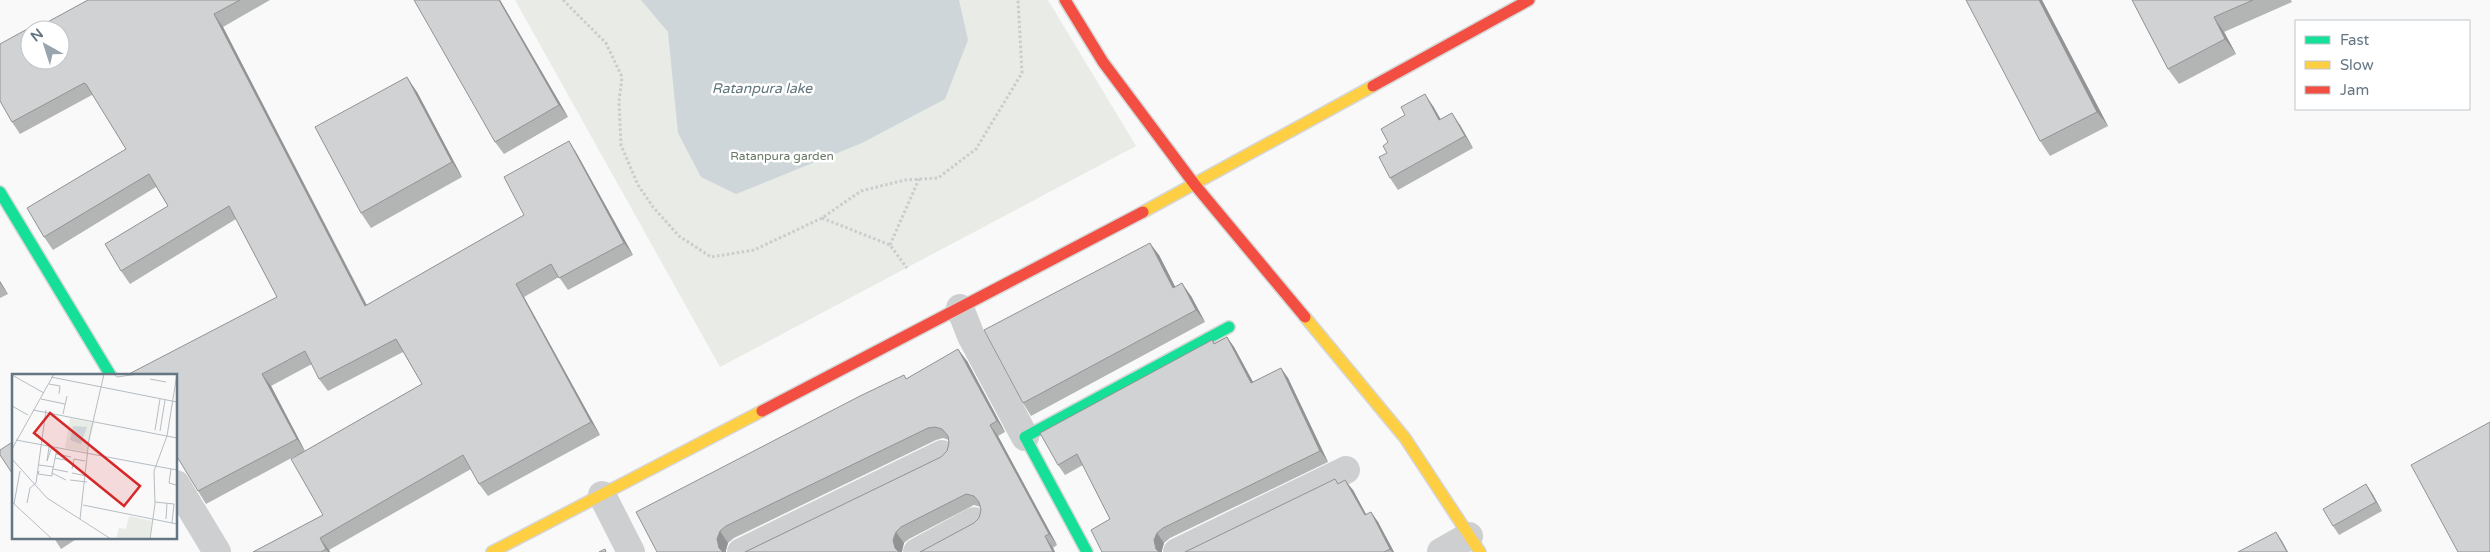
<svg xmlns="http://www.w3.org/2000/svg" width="2490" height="552" font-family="'Varela Round',sans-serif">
  <rect width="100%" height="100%" fill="#f9f9f9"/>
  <path fill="#e8ebe6" d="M515,0H1048L1136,146L720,367Z"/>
  <path fill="#ced6d9" d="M641,0H959L968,40L945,99L862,143L736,194L701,177L678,133L668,32Z"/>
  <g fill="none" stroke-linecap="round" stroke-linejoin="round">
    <defs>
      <path id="fast" d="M0,192L111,376
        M1087,552L1025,437L1229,327"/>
      <path id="slow" d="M1143,212L1373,86
        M1305,317L1405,438L1480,552
        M492,552L762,411"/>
      <path id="jam" d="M1065,0L1103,62L1195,185L1305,317
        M1373,86L1529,0
        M762,411L1143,212"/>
    </defs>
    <use href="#fast" stroke="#d5d6d7" stroke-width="14"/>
    <use href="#slow" stroke="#d5d6d7" stroke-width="14"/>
    <use href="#jam" stroke="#d5d6d7" stroke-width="14"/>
    <path stroke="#cbcccd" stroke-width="3" stroke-dasharray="2.5 2.5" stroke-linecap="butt" d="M563,0L606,43L622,77L619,102L621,145L638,185L653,207L679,236L711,257L754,250L822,218L861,191L905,180L938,178L976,149L1022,73L1018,0
      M822,218L890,245L907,268
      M890,245L919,179"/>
    <path stroke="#cecfd0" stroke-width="28" d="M960,308L971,336L1025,437
      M176,484L217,552
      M602,495L631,552
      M741,552L942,454
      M917,552L974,521
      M1177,552L1346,470
      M1441,552L1469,536"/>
    <use href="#fast" stroke="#16e098" stroke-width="11"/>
    <use href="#slow" stroke="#ffcf43" stroke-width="11"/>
    <use href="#jam" stroke="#f24e42" stroke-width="11"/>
  </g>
  <path fill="#b3b5b5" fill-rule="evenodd" d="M88,0H270L223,27L367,305L524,215L569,141L577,154L633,255L568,290L559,277L524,297L600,435L488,496L479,484L471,469L329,550L330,552H253L323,515L297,455L206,504L198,491L277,297L236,219L130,284L121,271L168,206L156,187L53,250L44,237L126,149L94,96L92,95L20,134L12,122L43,25ZM403,352L422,384L305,451L271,386L312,364L319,379L328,391Z
    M500,0L568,117L504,154L495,142Z
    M2042,0L2108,126L2050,156L2040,141Z
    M2132,0H2291L2292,2L2224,32L2236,54L2179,84L2168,69Z
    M417,92L462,177L371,228L361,213Z
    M1433,106L1440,119L1460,125L1473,148L1398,190L1390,178L1387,153Z
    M1159,255L1175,287L1191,296L1205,322L1031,416L1023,403Z
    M0,281L8,294L0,298Z
    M1227,337L1234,347L1253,382L1281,368L1288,378L1328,462L1170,538L1164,543L1162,550V552H1102L1110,519L1083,465L1065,475L1058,465L1212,340L1214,343Z
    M967,361L1005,432L998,436L1057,545L1053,548L1055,552H920L974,523L979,518L981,510V507L974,505L909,539L904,543L901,551L745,552L941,457L947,451L949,443V440L943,438L936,440L734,538L728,543L726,550V552H657L904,375L906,379Z
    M1338,483L1353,490L1366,515L1371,512L1378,522L1394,552H1185Z
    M2372,493L2382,511L2339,535L2333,526Z
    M54,538H78L61,549Z"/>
  <path fill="#929394" d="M499,0H500L568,117L559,105Z
    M2039,0H2042L2108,126L2097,112Z
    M214,14L223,27L373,318L365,306Z
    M2214,17L2224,32L2236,54L2225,39Z
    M407,77L417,92L462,177L452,162Z
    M1425,94L1433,106L1448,132L1439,120Z
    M1452,113L1460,125L1473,148L1465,136Z
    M569,141L577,154L633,255L624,243Z
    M1150,243L1159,255L1182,300L1173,288Z
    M0,281L8,294L0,283Z
    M1182,283L1191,296L1205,322L1196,310Z
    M516,284L524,297L600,435L591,422Z
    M1227,337L1234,347L1259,393L1251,383Z
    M958,349L967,361L1005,432L997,421Z
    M1281,368L1288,378L1328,462L1320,451Z
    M262,374L271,386L305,451L297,439Z
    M990,425L998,436L1057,545L1049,534Z
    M1345,480L1353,490L1372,525L1365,515Z
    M2366,484L2372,493L2382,511L2376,502Z
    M1371,512L1378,522L1394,552H1392L1390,549Z
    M720,531L728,543L726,550V552H722L719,548L717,539Z
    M896,532L904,543L902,552H898L895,548L893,540Z
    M2276,532L2282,541L2288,552H2287Z
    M1157,533L1164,543L1162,550V552H1158L1156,549L1154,540Z
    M1045,536L1053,548L1055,552H1053Z
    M320,538L329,550L330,552H328L326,549Z"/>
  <path fill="#d0d2d3" stroke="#929394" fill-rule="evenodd" d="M88,0H240L214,14L365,306L524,215L504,177L569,141L624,243L559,278L551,264L516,284L591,422L479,484L463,455L320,538L326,549L321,552H253L323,515L291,459L422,384L396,339L319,379L305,351L262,374L297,439L198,491L176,455V376L127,375L277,297L229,206L121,271L105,244L168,206L149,174L44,237L27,208L126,149L86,84L84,83L12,122L0,101V44L40,22L42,25ZM30,30H60V60H30Z
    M414,0H499L559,105L495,142Z
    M1966,0H2039L2097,112L2040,141Z
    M2132,0H2253L2214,17L2225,39L2168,69Z
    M407,77L452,162L361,213L315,127Z
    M1425,94L1439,120L1452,113L1465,136L1390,178L1379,157L1387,153L1383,146L1388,142L1381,129L1405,115L1401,107Z
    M1150,243L1173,288L1182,283L1196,310L1023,403L984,330Z
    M1227,337L1251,383L1281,368L1320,451L1163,528L1157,533L1154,540L1156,549L1159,552H1102L1091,530L1110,519L1077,454L1058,465L1040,433L1212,340L1214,344Z
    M958,349L997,421L990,425L1049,534L1045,536L1053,552H920L974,523L979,518L981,510L979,502L974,496L966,494L901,527L896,532L893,540L895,548L899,552H745L941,457L947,451L949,443L948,436L942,429L935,427L928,428L726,526L720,531L717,539L719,548L723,552H657L636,512L860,396L904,375L906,379Z
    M2490,422V552H2458L2411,465Z
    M14,441V476L0,455V450Z
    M1335,479L1338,484L1345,480L1365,515L1371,512L1390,549L1384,552H1185Z
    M2366,484L2376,502L2333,526L2323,509Z
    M2276,532L2287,552H2238Z
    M605,549L606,552H599Z"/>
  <g text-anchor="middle" stroke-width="5" stroke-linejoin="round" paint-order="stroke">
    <g font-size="12" fill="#687a64" stroke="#fff">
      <text x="782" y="160">Ratanpura garden</text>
    </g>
    <g font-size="14" font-style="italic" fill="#60757c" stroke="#fff">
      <text x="762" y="93">Ratanpura lake</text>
    </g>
  </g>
  <g transform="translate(12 374)">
    <rect width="165" height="165" fill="#f9f9f9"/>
    <path d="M58,44L82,49L75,78L53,74ZM117,142L140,147L137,165H104L107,154L114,155Z" fill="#e8ebe6"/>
    <path d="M61,52L75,53L69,70L58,66Z" fill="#ced6d9"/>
    <path fill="none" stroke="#b5bdc3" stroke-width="1" d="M102,0L105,3L126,0M0,1L32,19M39,3L165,28M138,5L154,8M37,10L48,12L47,20M29,25L53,30M0,32L16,41M21,36L165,64M51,40L55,22M143,56L148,25M148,57L153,26M4,66L165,96M37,73L35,87L39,75M0,75L42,0M44,80L59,83M43,84L58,87M0,85L35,124L99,165M27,91L42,93M41,95L56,98M60,95L62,85L73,87M159,95L157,109L164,111M27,97L26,100L40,102V99M40,99L45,75M40,99L54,106M60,99L75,102M58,106L75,108M0,128L40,165M143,128L162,130L160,149M15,129L18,114L24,109L34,36M2,130L8,97M71,131L165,150M68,145L77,65L92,0M154,145L155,129M138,165L143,130L142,97L155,62L165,0"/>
    <path fill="#d62828" fill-opacity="0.15" stroke="#d62828" stroke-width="2.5" d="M38,39L128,112L112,132L22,59Z"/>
    <rect width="165" height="165" fill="none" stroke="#657683" stroke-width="2.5"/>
  </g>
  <rect x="2295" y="20" width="175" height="90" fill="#ffffff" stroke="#c1c8cd"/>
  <rect x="2305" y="36" width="25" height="8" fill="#16e098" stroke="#c1c8cd"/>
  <text x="2340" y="45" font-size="15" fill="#657683">Fast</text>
  <rect x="2305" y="61" width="25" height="8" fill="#ffcf43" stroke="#c1c8cd"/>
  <text x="2340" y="70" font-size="15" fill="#657683">Slow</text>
  <rect x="2305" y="86" width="25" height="8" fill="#f24e42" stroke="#c1c8cd"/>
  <text x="2340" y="95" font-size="15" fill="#657683">Jam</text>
  <g transform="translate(45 45) rotate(321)"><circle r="24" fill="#ffffff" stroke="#c1c8cd"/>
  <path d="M0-4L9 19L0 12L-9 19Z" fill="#99a4ac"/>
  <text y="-8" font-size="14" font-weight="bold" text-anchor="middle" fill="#657683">N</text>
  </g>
</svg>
